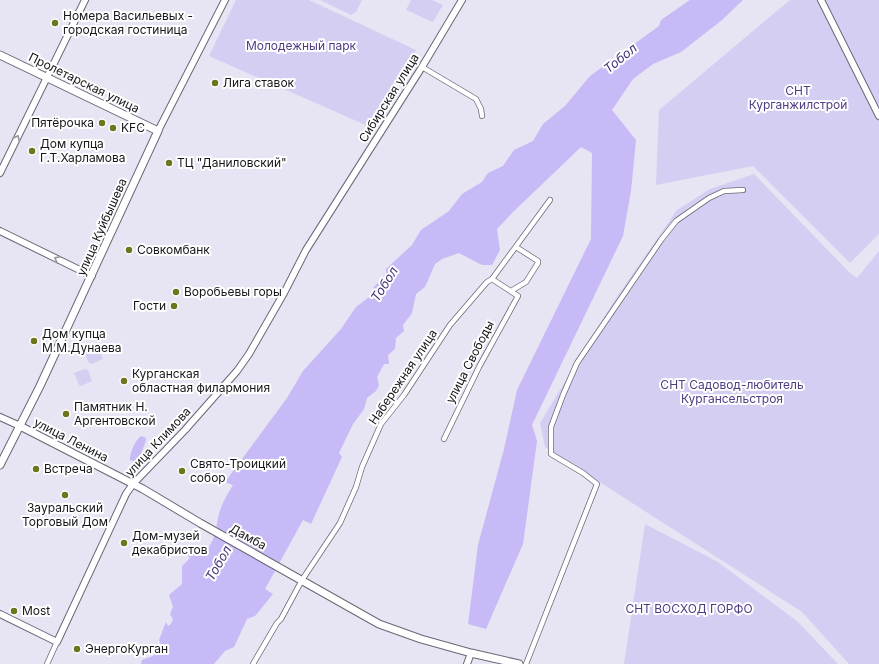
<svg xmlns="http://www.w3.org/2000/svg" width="879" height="664" font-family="Inter,sans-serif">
  <rect width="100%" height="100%" fill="#e7e4f3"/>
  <path fill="#d5cef3" d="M236,0H309L416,50L370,127L209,56Z
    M320,0H362L356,12L351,15Z
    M411,0H432L443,5L433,22L406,10Z
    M790,0H879V234L850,263L753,166L656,185L659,110Z
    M754,174L849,272L857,278L879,251V664H849L802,612L545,447L540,423L614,301L677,210L710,189Z
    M96,347L99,348L103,359L91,364L88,362L84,351Z
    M85,369L88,370L92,381L81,386L79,385L74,373Z
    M645,524L718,562L798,622L838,664H624Z"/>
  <path fill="#c7baf6" d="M690,0H743L722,20L681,52L653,64L633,79L612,110L636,140L631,191L623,236L532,425L537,441L523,544L486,629L468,624L478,545L504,449L517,390L591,239L592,153L581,147L513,212L497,229L500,250L492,265H482L459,253L442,259L435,264L425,287L416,294L412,313L403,325L404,331L396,338L395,349L388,355L389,364H384L377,377L379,385L376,391L367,398L364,409L353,424L339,453L342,457L311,524L303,520L265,589L273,594L255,616L247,619L234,647L225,651L214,664H141L142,660L153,656L161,645L159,640L166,622L168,626L171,624L173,619L170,614L173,607L169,595L182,584V566L190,558L187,555L192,550L203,555C219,537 214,525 222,505C225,498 229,492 233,485L225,482L287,398L303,371L341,329L356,307L373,294V288L386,274V269L412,245L421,230L449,211L462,194L482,182L488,173L503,166L514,150L533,141L543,124L565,106L590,76L659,26L661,20Z
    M141,436L146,438C146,444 139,459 134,462L130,460C129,455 136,439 141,436Z"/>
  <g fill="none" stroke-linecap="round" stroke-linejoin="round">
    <defs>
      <path id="street" d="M422,67L476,99L481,109L482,116
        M511,291L526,282L538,263V261L516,247
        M444,439L479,367L518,296L492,279
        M47,664L57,642
        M253,664L277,623L281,619L302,580L340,523L356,487L362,467L381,424L404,395L450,325L487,282L492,279L550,200
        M526,664L597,484L583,473L551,454V427L563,395L577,363L661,240L676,221L709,198L724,191L743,190"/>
      <path id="secondary" d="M821,0L879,116
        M158,131L225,0
        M0,173L85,0
        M0,231L92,276
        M0,417L20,426
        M0,614L57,642L126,494L133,484L185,430L237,371L249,354L284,293L306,250L422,67L462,0
        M467,664L471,653"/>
      <path id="primary" d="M0,55L158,131L40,386L0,465
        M20,426L143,489L200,523L379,624L421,639L471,653L519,664"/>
    </defs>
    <use href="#street" stroke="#6a6775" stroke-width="6"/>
    <use href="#secondary" stroke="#6a6775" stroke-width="8"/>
    <use href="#primary" stroke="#6a6775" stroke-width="9"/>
    <use href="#street" stroke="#fff" stroke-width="4.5"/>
    <use href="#secondary" stroke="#fff" stroke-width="6"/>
    <use href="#primary" stroke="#fff" stroke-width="7"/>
  </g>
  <defs><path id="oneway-chevron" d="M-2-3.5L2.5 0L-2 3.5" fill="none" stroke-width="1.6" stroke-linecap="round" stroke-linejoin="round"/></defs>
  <g stroke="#969698">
    <use href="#oneway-chevron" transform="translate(17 138) rotate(-65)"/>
    <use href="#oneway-chevron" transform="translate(57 259) rotate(-154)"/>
  </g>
  <g fill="#6d751f" stroke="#fff" stroke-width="1.5">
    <circle cx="55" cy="23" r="4"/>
    <circle cx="215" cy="83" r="4"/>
    <circle cx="102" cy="123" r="4"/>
    <circle cx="113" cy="128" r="4"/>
    <circle cx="32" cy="151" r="4"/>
    <circle cx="169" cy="163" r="4"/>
    <circle cx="129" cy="250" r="4"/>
    <circle cx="176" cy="292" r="4"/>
    <circle cx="174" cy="306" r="4"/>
    <circle cx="34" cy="341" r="4"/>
    <circle cx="124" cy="381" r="4"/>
    <circle cx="66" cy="414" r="4"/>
    <circle cx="36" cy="469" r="4"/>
    <circle cx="182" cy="471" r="4"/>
    <circle cx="65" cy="495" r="4"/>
    <circle cx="124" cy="543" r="4"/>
    <circle cx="14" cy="611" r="4"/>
    <circle cx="77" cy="649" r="4"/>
  </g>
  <g text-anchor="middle" stroke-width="4" stroke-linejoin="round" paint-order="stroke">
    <g font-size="12" fill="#16151a" stroke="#fff" text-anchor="start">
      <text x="63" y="20">Номера Васильевых -<tspan x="63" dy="14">городская гостиница</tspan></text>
      <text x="223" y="87">Лига ставок</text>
      <text x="94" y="127" text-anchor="end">Пятёрочка</text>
      <text x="121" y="132">KFC</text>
      <text x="40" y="148">Дом купца<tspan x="40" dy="14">Г.Т.Харламова</tspan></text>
      <text x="177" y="167">ТЦ "Даниловский"</text>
      <text x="137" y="254">Совкомбанк</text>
      <text x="184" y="296">Воробьевы горы</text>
      <text x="166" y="310" text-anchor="end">Гости</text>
      <text x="42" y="338">Дом купца<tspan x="42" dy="14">М.М.Дунаева</tspan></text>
      <text x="132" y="378">Курганская<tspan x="132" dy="14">областная филармония</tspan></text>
      <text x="74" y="411">Памятник Н.<tspan x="74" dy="14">Аргентовской</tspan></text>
      <text x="190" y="468">Свято-Троицкий<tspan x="190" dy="14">собор</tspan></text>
      <text x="44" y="473">Встреча</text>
      <text x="65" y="512" text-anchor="middle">Зауральский<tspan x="65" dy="14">Торговый Дом</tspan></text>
      <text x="132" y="540">Дом-музей<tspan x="132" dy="14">декабристов</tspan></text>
      <text x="22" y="615">Most</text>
      <text x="85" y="653">ЭнергоКурган</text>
    </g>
    <g font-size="12" fill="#503b82" stroke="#fff">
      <text x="301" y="50">Молодежный парк</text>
      <text x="798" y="95">СНТ<tspan x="798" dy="14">Курганжилстрой</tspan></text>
      <text x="732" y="389">СНТ Садовод-любитель<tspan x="732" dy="14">Кургансельстроя</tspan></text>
      <text x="689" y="613">СНТ ВОСХОД ГОРФО</text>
    </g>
    <g font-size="12" fill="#16151a" stroke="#fff">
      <text transform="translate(84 83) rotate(26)" y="4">Пролетарская улица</text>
      <text transform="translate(389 98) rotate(-58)" y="4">Сибирская улица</text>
      <text transform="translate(102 227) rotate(-66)" y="4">улица Куйбышева</text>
      <text transform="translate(470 362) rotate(-63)" y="4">улица Свободы</text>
      <text transform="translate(403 377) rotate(-56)" y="4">Набережная улица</text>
      <text transform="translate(71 440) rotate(27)" y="4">улица Ленина</text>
      <text transform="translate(158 442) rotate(-47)" y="4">улица Климова</text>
      <text transform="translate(248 537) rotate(29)" y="4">Дамба</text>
    </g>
    <g font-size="13" font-style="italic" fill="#473176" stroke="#fff">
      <text transform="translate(620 58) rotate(-39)" y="5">Тобол</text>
      <text transform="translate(384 284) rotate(-58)" y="5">Тобол</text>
      <text transform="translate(218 563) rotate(-60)" y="5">Тобол</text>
    </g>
  </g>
</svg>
